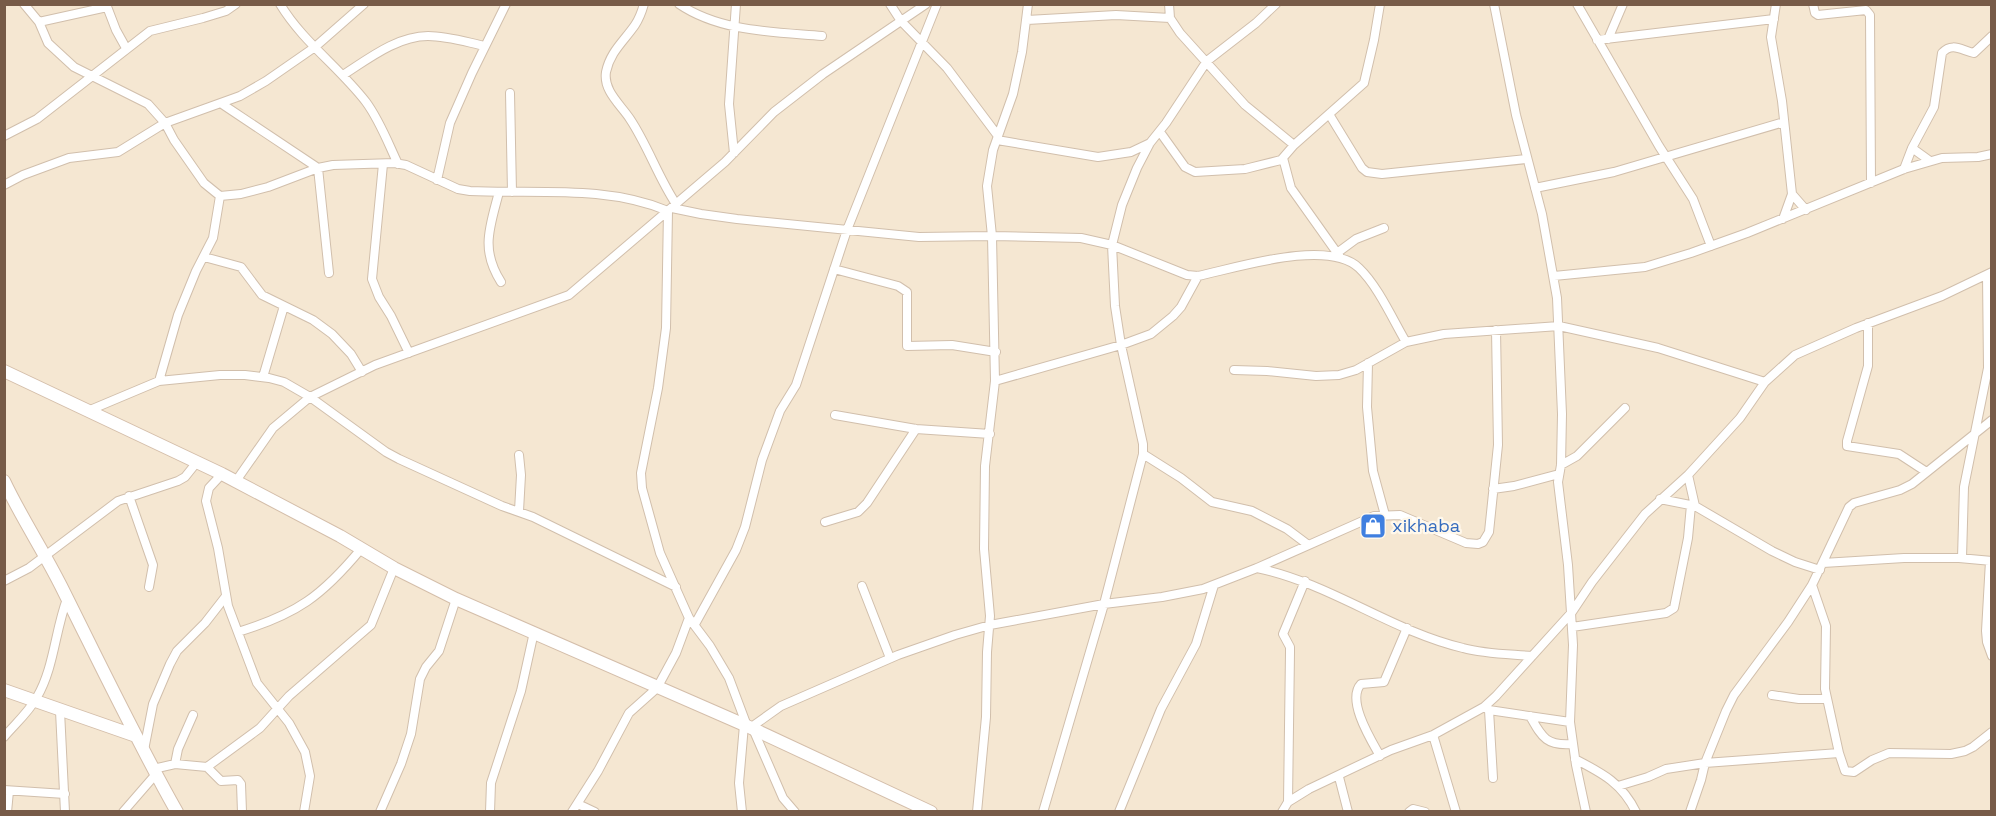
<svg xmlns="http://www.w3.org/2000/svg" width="1996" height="816" font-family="'Space Grotesk',sans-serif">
  <rect width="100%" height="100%" fill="#fdf4e4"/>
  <path fill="#f5e7d2" d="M5,5H1991V811H5Z"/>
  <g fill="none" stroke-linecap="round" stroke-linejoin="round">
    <defs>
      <path id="street" d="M24,4L39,22L48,43L74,67L148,104L165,123L174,140L204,183L220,196L241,194L268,187L318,168L333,165L394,163L406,165L458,189L470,191C536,194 606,185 668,211L666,328L658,388L641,473L642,488L660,553L689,618L710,646L729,678L747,726
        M106,4L116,30L126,48
        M280,4C303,42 339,67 366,102C380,121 388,143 398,164
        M644,4C642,11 639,19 635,25C624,41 610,52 606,72C603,91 621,105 630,119C648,146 658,177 676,204
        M679,4C720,32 775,32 822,36
        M890,4L901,21L947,68L998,136
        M1169,4L1170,18L1180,33L1245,105L1294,145
        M1494,4L1516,115L1542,214L1557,298L1562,414L1561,465L1558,482L1568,565L1573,645L1570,722L1576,765L1586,812
        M1577,4L1659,146L1693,199L1711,246
        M1776,4L1771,37L1782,101L1792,194L1783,219
        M1813,4L1815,13L1818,15L1866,10L1870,15L1871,183
        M1027,20L1116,15L1170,18
        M39,22L107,7
        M1608,39L1623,4
        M1597,40L1774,19
        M343,75C368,59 397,36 428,36C447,36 466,42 485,46
        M510,93L512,192
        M222,104L318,168L329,273
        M1329,114L1362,168L1367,172L1382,174L1527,159
        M1160,132L1185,167L1195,172L1245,169L1281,160L1294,145L1364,83L1374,40L1380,4
        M4,136L37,119L150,31L203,18L226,11L236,4
        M997,140L1098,157L1131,152L1150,143
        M1912,148L1930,161
        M734,153L729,104L736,4
        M1283,158L1291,188L1340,257
        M383,164L372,279L379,297L391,316L409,353
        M1904,169L1912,148L1934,107L1942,53C1952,42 1961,50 1974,53L1992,36
        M437,180L450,123L472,73L506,4
        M4,185L23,175L69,158L118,152L165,123L240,96L266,81L315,47L364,4
        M1535,188L1614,172L1784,122
        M499,192C490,227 480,249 501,282
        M1792,194L1806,210
        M672,208L701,214L737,219L919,237L992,236L1081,238L1112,245L1187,275L1198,276C1236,268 1328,238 1359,268C1378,286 1393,320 1406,342
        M1337,253L1356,239L1384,228
        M204,257L241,267L262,295L313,320L332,334L351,354L362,372
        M834,269L898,286L907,292V346L952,345L996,352
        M1554,276L1645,267L1691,253L1747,233L1904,169L1942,158L1978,157L1992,154
        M1868,323V366L1847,441V446L1899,454L1925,471
        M1368,363L1367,407L1373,471L1385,515
        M1234,370L1267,371L1316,376L1339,375L1356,370L1406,342L1444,334L1559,326L1658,348L1765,382
        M263,377L284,306
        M159,381L178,315L196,271L213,238L220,196
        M995,381L1121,345L1151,334L1173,316L1181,307L1198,276
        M90,410L159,381L220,375H245L269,378L284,382L310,397L386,452L399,459L502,506L533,517L676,587
        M835,415L916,429L990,434
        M1143,454L1181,478L1212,502L1252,511L1287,529L1307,544
        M519,455L521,475L519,511
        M1561,465L1577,456L1625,408
        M222,474L209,488L206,501L218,548L228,606L257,683L289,723L305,752L310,776L304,812
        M236,481L273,428L310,397L375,365L569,295L725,162L774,112L823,74L926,4
        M1493,489L1514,486L1559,474
        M129,496L153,565L149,587
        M1660,499L1695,506L1772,551L1795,562L1820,570
        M1695,506L1688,475L1740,418L1765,382L1795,355L1856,328L1942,296L1992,272
        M825,522L858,512L867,503L916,429
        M1962,558L1964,487L1988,368L1987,275
        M1990,561L1986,631L1987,642L1992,656
        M1823,563L1904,558H1959L1992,561
        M1257,568C1330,583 1391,631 1463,648C1485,654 1508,654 1532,656
        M4,581L29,568L118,501L178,481L185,477L197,462
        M1812,585L1826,626L1825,689L1839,753L1845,771L1854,772L1872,760L1889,753L1951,754L1965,751L1973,747L1992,732
        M862,586L890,658
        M695,624L736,550L745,527L762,460L780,411L796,385L847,230L937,4
        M1572,627L1666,613L1674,608L1688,538L1691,505
        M238,632C297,614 322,596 361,549
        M1772,695L1799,699H1827
        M1484,707L1489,710L1570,722
        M1489,710L1493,778
        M60,711L65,812
        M1530,716C1542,737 1546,746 1572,744
        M750,728L781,706L898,655L955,635L990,625L1104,604L1162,597L1203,589L1257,568L1374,516L1400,515L1466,543L1478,544L1483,542L1489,532L1498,445L1496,330
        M753,729L783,798L795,812
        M1433,735L1456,812
        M4,737C15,724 29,712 37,697C54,668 55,631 67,599
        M144,750L153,704L170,664L177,651L205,623L226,596
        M1380,756C1371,740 1346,700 1361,684L1384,682L1407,628
        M1575,759C1602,773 1622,783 1636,812
        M175,764L178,749L193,715
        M207,767L221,781L238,780L241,784L242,812
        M153,769L175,764L207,767L260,728L289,696L371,625L394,568
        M1339,777L1348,812
        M1618,786L1648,777L1666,769L1705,763L1839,753
        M4,790L65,794
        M1288,802L1290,652V647L1283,634L1305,581
        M578,804L595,812
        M7,812L9,791
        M123,812L156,774
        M380,812L401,764L411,734L420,679L426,667L439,651L456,599
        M490,812L491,783L521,691L534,632
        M572,812L598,771L629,713L657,688L676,653L689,618
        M742,812L739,783L744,725
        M977,812L986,717L987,652L990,616L984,549L985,466L995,381L992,236L987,186L993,150L1013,94L1022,52L1028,4
        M1043,812L1104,604L1143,454V444L1121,345L1115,306L1112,245L1122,205L1137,168L1150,143L1166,123L1201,70L1207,61L1256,23L1276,4
        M1119,812L1161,709L1196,644L1214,585
        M1282,812L1288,802L1309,789L1391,750L1433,735L1484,707L1496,696L1572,612L1592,582L1645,514L1688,475
        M1409,812L1413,809L1425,812
        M1690,812L1701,780L1705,763L1726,711L1734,695L1788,622L1812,585L1849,507L1854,503L1900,490L1912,484L1992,420"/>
      <path id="secondary" d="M4,371L222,474L340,536L394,568L456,599L747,726L931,812
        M4,481C21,517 43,550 61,586C99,662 135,738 177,812
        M4,690L136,736"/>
    </defs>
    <use href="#street" stroke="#d1bfac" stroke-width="10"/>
    <use href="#secondary" stroke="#d4beaa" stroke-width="14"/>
    <use href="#street" stroke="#fff" stroke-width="8"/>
    <use href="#secondary" stroke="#fff" stroke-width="12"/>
  </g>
  <defs>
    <symbol id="shop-square" viewBox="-11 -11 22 22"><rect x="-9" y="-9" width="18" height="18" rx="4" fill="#3f7fe0" stroke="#fff8eb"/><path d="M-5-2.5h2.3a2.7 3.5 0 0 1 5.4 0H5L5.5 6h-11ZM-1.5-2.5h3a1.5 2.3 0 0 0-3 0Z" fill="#fff"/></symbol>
  </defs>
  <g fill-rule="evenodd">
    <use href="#shop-square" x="1358" y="511" width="30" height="30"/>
  </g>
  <g text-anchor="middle" stroke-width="4.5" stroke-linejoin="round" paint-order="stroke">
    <g font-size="18" fill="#366cbe" stroke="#fff8eb" text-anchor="start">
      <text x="1392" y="532">xikhaba</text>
    </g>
  </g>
  <rect width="1996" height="816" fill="none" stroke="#775b48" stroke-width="12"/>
</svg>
